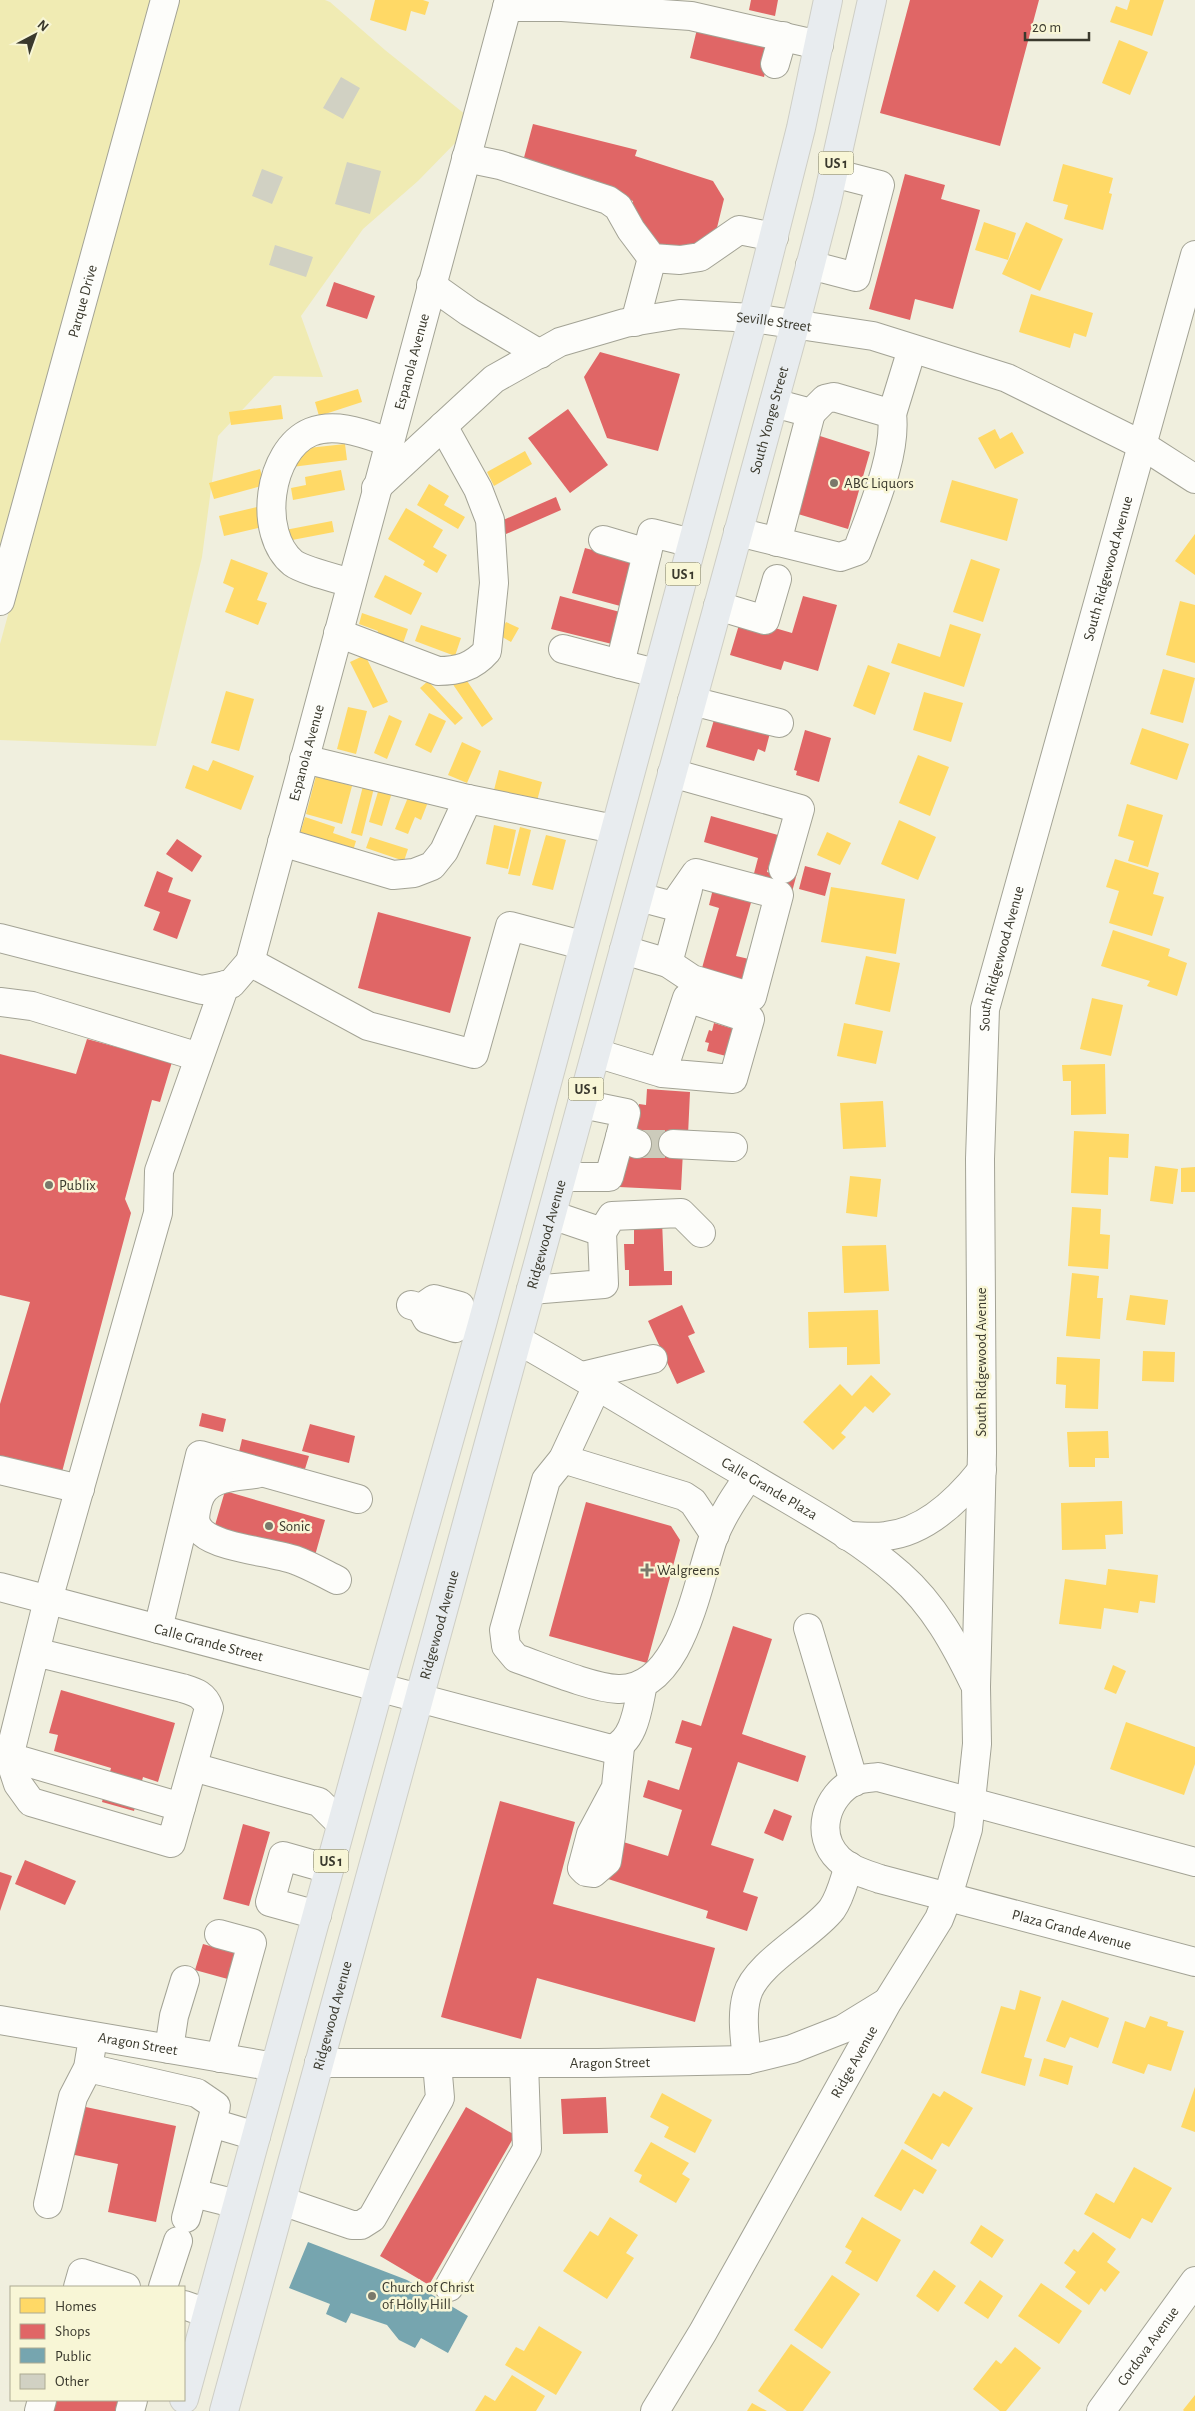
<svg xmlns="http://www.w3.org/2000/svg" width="1195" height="2411" font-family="'Alegreya Sans',sans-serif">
  <rect width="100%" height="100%" fill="#f0efde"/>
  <path fill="#f0ebb3" d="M0,0H154L0,560Z
    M177,0H325L330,2L385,50L466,115L460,138L418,181L363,229L301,316L323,377L274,376L218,436L202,557L156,746L0,740V644Z"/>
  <path fill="#ffd966" d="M375,0H423L429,2L425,15L411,11L406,31L370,20Z
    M1130,0H1164L1152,36L1110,22L1116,6L1127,10Z
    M1119,40L1148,52L1130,95L1102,83Z
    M1063,164L1113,178L1109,193L1112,194L1103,230L1064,219L1068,205L1053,201Z
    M984,222L1016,233L1008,260L975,250Z
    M1026,222L1063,239L1040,291L1002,274Z
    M1031,294L1093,313L1086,337L1074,333L1070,348L1019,332Z
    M358,389L362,402L319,416L315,402Z
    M281,405L283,419L231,425L229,412Z
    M995,429L1000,439L1012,432L1024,453L995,469L978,438Z
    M345,444L347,460L292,467L290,450Z
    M525,451L532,464L494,486L487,472Z
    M260,469L265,485L214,499L209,483Z
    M341,470L345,490L293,500L291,488L306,485L305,477Z
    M952,480L1018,499L1007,541L940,522Z
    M429,484L449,496L444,505L465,517L458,529L417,505Z
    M257,507L262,527L224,536L219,516Z
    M406,508L443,530L433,547L447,555L437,573L423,565L425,561L388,539Z
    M332,521L334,532L287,541L285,530Z
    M1195,534V575L1175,561Z
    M231,559L268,573L257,600L267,603L258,625L225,612L234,588L223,583Z
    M971,559L1000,569L983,622L953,612Z
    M385,575L422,593L411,615L374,597Z
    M1180,601L1195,605V663L1166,655Z
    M362,613L408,629L401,649L374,640L378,631L359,624Z
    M506,622L519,628L511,642L499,635Z
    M950,624L981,634L964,687L891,663L898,643L940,657Z
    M421,625L461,638L455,656L415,641Z
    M365,655L388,702L373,708L350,662Z
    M868,665L890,673L875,715L853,706Z
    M1163,669L1195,678L1183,723L1150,714Z
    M463,675L493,719L482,727L452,683Z
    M428,681L463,718L455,725L420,688Z
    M226,691L254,699L239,751L211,743Z
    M924,692L963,703L951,742L913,730Z
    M348,707L367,711L356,754L337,749Z
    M429,713L446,721L431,753L415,745Z
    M389,715L402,721L387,759L374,753Z
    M1142,728L1189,744L1177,780L1130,764Z
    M462,742L481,751L467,783L448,775Z
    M918,755L949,767L930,816L899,803Z
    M213,760L254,776L241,810L185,788L193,765L208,771Z
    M499,770L542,782L537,801L494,790Z
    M316,776L352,786L342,824L306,814Z
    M380,785L393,789L382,826L369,822Z
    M363,786L374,788L362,836L351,833Z
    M409,795L428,802L421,820L415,817L408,834L395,829Z
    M1127,804L1163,815L1148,867L1128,861L1134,841L1118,836Z
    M305,817L335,827L333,833L356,841L352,854L299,837Z
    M899,820L936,837L918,880L881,864Z
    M494,825L516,830L508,869L486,864Z
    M520,827L531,830L520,876L508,874Z
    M827,832L851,843L840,865L817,855Z
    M546,835L566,840L553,890L532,885Z
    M370,837L408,849L404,861L366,848Z
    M1115,859L1159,873L1153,894L1164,897L1152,936L1109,923L1119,891L1106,887Z
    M831,887L905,899L896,954L821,942Z
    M1113,930L1170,949L1168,956L1187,963L1177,996L1147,986L1150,981L1101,966Z
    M866,956L900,963L890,1012L855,1004Z
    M1092,998L1123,1005L1111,1056L1080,1049Z
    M844,1023L883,1031L876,1064L837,1056Z
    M1105,1064L1106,1114L1071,1115V1081H1063L1062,1065Z
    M883,1101L886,1147L843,1149L840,1103Z
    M1074,1131L1129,1134L1128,1158L1109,1157L1108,1195L1071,1193Z
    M1155,1166L1178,1169L1173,1204L1150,1201Z
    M1195,1167V1192H1181V1168Z
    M850,1176L881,1179L877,1217L846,1213Z
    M1072,1207L1101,1209L1100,1234L1110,1235L1108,1269L1068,1266Z
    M886,1245L889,1291L844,1293L842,1246Z
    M1072,1273L1099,1276L1097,1298H1103L1100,1339L1066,1336Z
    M1130,1295L1168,1300L1165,1325L1126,1320Z
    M878,1310L880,1364L847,1365V1347L809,1348L808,1312Z
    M1143,1351L1175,1352L1174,1382L1142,1381Z
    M1057,1357L1100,1359L1098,1409L1065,1408L1066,1385L1056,1384Z
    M871,1375L891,1394L873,1413L865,1406L841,1433L846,1437L833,1450L803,1422L840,1384L852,1396Z
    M1108,1431L1109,1458H1095V1467H1069L1067,1432Z
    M1122,1501L1123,1534L1105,1535L1106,1549L1062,1550L1061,1503Z
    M1108,1569L1158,1575L1155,1603L1140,1601L1138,1613L1104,1608L1101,1629L1059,1624L1065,1579L1106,1585Z
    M1113,1665L1126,1671L1116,1694L1104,1689Z
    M1126,1722L1195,1747V1764L1184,1795L1110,1769Z
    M1020,1990L1041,1997L1024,2057L1032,2059L1025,2086L981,2073L1001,2006L1015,2010Z
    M1062,2000L1109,2018L1098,2048L1070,2037L1065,2048L1046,2041Z
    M1150,2016L1168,2022L1167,2026L1184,2031L1171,2071L1148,2064L1144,2074L1112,2063L1125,2021L1145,2028Z
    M1044,2058L1073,2066L1068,2085L1039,2076Z
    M1195,2087V2132L1181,2127Z
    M944,2091L973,2108L949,2147L942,2143L932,2160L904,2143L933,2093L940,2097Z
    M662,2093L712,2120L695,2153L664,2137L669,2127L650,2117Z
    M651,2142L689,2163L682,2174L690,2179L676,2203L639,2182L642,2175L634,2171Z
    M902,2149L937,2170L923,2194L914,2189L901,2211L874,2196Z
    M1134,2167L1172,2188L1152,2223L1142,2218L1130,2239L1084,2214L1096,2193L1114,2203Z
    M610,2217L638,2235L626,2253L634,2258L607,2299L563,2271L590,2231L598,2236Z
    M862,2217L901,2240L877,2282L845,2263L852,2251L845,2247Z
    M981,2225L1004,2240L992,2258L970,2243Z
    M1093,2232L1116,2249L1107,2262L1120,2272L1105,2292L1101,2288L1089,2305L1065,2287L1076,2272L1064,2263L1074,2249L1078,2252Z
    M934,2270L956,2286L938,2312L916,2296Z
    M832,2275L860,2294L822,2349L794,2330Z
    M980,2280L1003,2296L988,2319L964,2303Z
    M1041,2283L1082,2311L1059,2344L1018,2316Z
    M539,2326L582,2352L556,2395L505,2365L516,2347L524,2351Z
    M791,2344L831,2372L803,2411H787L758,2391Z
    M1015,2347L1041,2368L1006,2411H1000L973,2389L996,2360L1001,2364Z
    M512,2375L545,2396L536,2411H475L485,2395L495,2401Z
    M1195,2395V2411H1184L1183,2410Z
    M752,2403L767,2411H747Z"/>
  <path fill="#e06666" d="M751,0H778L775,16L749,10Z
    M910,0H1039L1000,146L880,113Z
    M698,25L772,45L764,77L690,58Z
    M533,124L637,150L635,156L713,181L724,199L714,240L684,255L646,245L628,217L633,201L522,165Z
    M905,174L945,185L941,199L980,210L953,309L915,299L910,320L869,309Z
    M334,282L375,296L367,319L326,306Z
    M600,352L680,374L658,451L607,438L584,377Z
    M568,409L608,465L570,493L528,438Z
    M820,436L870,452L848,529L798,514Z
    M556,497L561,510L506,534L501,521Z
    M585,548L636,562L624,607L572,593Z
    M560,596L620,612L612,644L551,629Z
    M803,596L837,605L818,671L784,661L781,670L730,655L741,618L792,633Z
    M716,713L771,729L765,752L758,749L754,761L706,747Z
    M805,730L831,738L819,782L796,775L797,771L794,770Z
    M711,816L778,835L767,872L788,877L798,841L805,843L792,892L752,881L758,858L704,842Z
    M177,839L202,856L192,872L166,854Z
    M805,866L831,873L825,896L799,889Z
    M157,871L173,878L168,892L191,900L177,939L153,930L160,912L144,906Z
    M715,881L754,892L736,956L749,959L742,986L700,975L719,908L709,905Z
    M378,912L471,937L450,1013L358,988Z
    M714,1023L734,1029L726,1056L707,1051L709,1043L705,1042L709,1030L712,1031Z
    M87,1039L172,1062L160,1102L152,1100L125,1199L131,1213L62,1472L0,1456V1404L30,1302L0,1295V1054L76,1074Z
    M647,1089L690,1092L688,1135L683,1151L681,1190L619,1187L621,1149L636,1150L639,1104L646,1105Z
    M662,1220L664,1271H672V1285L629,1286V1270H625L624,1244H634V1221Z
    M682,1305L695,1333L688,1336L705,1372L677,1384L648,1321Z
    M202,1413L226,1419L223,1432L199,1426Z
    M310,1424L355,1436L349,1463L302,1451Z
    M242,1439L309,1456L305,1469L239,1452Z
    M225,1491L325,1520L314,1559L213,1532Z
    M586,1502L671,1526L680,1540L647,1663L549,1636Z
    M733,1626L772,1639L742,1734L806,1756L798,1782L738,1762L711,1845L754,1859L743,1892L758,1897L747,1931L706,1918L708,1911L605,1878L617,1840L668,1856L682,1810L643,1797L648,1780L679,1790L692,1748L675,1743L682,1720L701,1726Z
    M61,1690L175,1723L158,1782L143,1777L134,1811L102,1802L111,1768L54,1751L58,1735L49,1733Z
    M500,1801L575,1822L553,1904L715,1948L695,2022L537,1978L521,2039L441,2017Z
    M774,1809L792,1816L783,1841L764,1833Z
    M243,1824L270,1832L249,1906L223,1899Z
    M25,1860L76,1881L65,1905L15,1884Z
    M0,1872L12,1876L0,1911Z
    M203,1944L242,1955L235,1981L195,1970Z
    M606,2097L608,2133L563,2134L561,2099Z
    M81,2106L176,2126L156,2222L108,2212L118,2164L70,2154Z
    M466,2107L515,2135L429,2285L380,2256Z
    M47,2400H121L118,2411H44Z"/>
  <path fill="#76a5af" d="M308,2242L407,2280L468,2316L448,2353L421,2338L415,2348L399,2340L387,2325L351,2313L346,2323L326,2314L330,2304L289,2288Z"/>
  <path fill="#d1d1c3" d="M341,77L360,88L343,119L323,108Z
    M347,162L381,171L370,214L335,204Z
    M262,169L283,177L272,204L252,196Z
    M275,245L313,257L306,277L269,265Z"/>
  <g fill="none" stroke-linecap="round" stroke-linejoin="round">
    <path stroke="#cccbbb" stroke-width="28" stroke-dasharray="28 14" stroke-linecap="butt" d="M637,1144H673"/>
    <defs>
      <g id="minor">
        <path d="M507,7H562L691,16L819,45"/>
        <path d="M775,64L783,36"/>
        <path d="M466,158L500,165L608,200L618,207L631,230L652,258L680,260L700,257L739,230L774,237"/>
        <path d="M810,265L856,277L880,185L833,173"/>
        <path d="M431,285L469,312L540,354"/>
        <path d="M635,322L652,258"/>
        <path d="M774,403L811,413L825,399L834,397L892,414L912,349"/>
        <path id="s1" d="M376,488L494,379L560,342L625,323L680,314L753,318L873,336L1007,378L1142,445L1195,479"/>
        <path d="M738,532L840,557L857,551C871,512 897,455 892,414"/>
        <path d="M603,540L647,553"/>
        <path d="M777,542L811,413"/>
        <path d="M351,583C338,579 302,570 293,563C257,534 268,450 311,432C336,422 365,434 389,442"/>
        <path id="s2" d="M0,601L165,0"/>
        <path d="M718,606L765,620L777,579"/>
        <path d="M338,633L438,671C458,671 473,667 487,651L494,583L490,520L478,489L443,426"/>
        <path d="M563,649L620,664"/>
        <path d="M656,673L620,664L652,533L692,543"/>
        <path d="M692,701L779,723"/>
        <path d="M304,759L468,799L614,829"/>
        <path d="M672,773L800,809L783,869"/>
        <path d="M282,842L393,875L414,873L432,866L444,851L468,799"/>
        <path id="s3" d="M0,938L202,990L231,984L250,962L509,0"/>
        <path d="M624,950L668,963L692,979L752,997L779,895L696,873L673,906L639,897"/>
        <path d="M250,962L368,1026L474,1054L510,926L582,945"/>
        <path d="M668,963L688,889"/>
        <path d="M0,1002L32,1006L199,1057"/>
        <path d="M596,1053L662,1073L687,998L750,1019L733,1079L662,1073"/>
        <path d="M582,1104L626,1113L620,1137L637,1144"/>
        <path d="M673,1144L733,1147"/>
        <path d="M562,1177H609L620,1137"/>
        <path d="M602,1232L612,1216L681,1213L701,1233"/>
        <path d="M531,1290L604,1284L602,1232L552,1215"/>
        <path d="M411,1305L421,1308L434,1299L460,1306L464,1319"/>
        <path d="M421,1308L427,1319L455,1328L464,1319"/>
        <path id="s4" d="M518,1340C596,1384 671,1431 749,1476C800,1507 855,1535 900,1575C934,1605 955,1644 974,1683"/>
        <path d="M582,1376L653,1359"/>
        <path d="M598,1384L563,1459L546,1480L504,1630L506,1646L516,1658C542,1667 592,1688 618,1689C682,1691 697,1582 714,1536C723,1514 736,1495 749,1476"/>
        <path d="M563,1459L684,1496L693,1502L715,1535"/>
        <path d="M0,1470L80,1489"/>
        <path d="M256,1474C234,1477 205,1476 198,1502C195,1514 192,1524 203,1533C220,1548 272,1552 295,1560C309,1565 323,1573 337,1580"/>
        <path d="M847,1536C860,1536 873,1538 886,1536C925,1532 959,1499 982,1470"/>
        <path id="s5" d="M0,1587L611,1749C635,1742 638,1706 643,1684"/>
        <path d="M808,1628L854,1782"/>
        <path d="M158,1629L200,1455L358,1499"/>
        <path d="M35,1652L182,1688C195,1692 204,1694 209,1708L171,1843L31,1802L18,1784L9,1757L48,1600L158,1213L159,1171L225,985"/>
        <path d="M9,1757L181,1807"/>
        <path d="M193,1767L319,1802L341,1824"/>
        <path d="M614,1791L591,1834L582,1868L586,1872L593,1873L607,1861L611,1836L620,1747"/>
        <path id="s6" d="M1195,1862L878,1777C871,1778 862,1778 855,1781C826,1795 814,1835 839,1859C850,1870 866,1874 880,1879L1195,1962"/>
        <path d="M317,1915L270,1902L283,1856L329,1869"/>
        <path d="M219,1934L252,1943L220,2058"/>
        <path id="s7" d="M0,2020L275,2067"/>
        <path d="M169,2049L174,2016L185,1980"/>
        <path d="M747,2060C745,2040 741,2015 747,1995C756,1963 812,1935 832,1909C841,1896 844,1880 849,1866"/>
        <path id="s8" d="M319,2063H598L747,2060L792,2049L843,2029L887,2002"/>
        <path d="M88,2068L197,2093L216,2106L186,2218"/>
        <path d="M212,2123L256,2136"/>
        <path d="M193,2193L237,2204"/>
        <path d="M282,2201L352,2225H361L372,2218L440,2098L437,2063"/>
        <path d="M48,2204L73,2097L88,2068L91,2050"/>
        <path d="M78,2287L82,2273L126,2287"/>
        <path d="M163,2287L178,2241"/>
        <path d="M449,2287L527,2149L524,2063"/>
        <path d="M184,2305L207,2313"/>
        <path d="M39,2411L42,2400"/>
        <path d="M130,2411L133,2400"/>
        <path id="s9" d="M655,2411L703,2332L888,2001L939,1919L948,1896L968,1829L977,1744L976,1687L982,1453L980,1159L985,1009L1195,255"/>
        <path id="s10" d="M1101,2411L1195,2281"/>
      </g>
      <g id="major">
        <path d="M184,2399L379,1688L482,1324L753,318L801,128L828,0"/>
        <path id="s11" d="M224,2411L795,325L827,201L872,0"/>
      </g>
    </defs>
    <use href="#minor" stroke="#a3a395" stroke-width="30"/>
    <use href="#major" stroke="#cecec5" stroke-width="30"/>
    <use href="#minor" stroke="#fdfdfa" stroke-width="28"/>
    <use href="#major" stroke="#e8ecef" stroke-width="28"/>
  </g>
  <g fill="#7a796b" stroke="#f8f6d6" stroke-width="2">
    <circle cx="834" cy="483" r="5"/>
    <circle cx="49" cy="1185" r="5"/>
    <circle cx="269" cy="1526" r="5"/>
    <path d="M644.5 1562.5h5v5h5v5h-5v5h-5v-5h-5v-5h5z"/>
    <circle cx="372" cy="2296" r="5"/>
  </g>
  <g text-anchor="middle" stroke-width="5" stroke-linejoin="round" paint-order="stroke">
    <g fill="#f8f6d6" stroke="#737260" stroke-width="1">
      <rect x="818.5" y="151.5" width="35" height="23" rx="4"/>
      <rect x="665.5" y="562.5" width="35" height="23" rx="4"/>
      <rect x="568.5" y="1077.5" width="35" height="23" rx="4"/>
      <rect x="313.5" y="1849.5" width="35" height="23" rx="4"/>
    </g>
    <g font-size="14" font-weight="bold" fill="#3a392d">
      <text x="836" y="168">US 1</text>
      <text x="683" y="579">US 1</text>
      <text x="586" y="1094">US 1</text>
      <text x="331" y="1866">US 1</text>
    </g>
    <g font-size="15" fill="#3a392d" stroke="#f8f6d6">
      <text dy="5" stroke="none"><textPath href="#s2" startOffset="311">Parque Drive</textPath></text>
      <text dy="5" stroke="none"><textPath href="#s1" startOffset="454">Seville Street</textPath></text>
      <text dy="5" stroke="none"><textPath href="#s3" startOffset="889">Espanola Avenue</textPath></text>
      <text dy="5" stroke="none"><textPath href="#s11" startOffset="2064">South Yonge Street</textPath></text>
      <text dy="5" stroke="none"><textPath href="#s9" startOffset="1941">South Ridgewood Avenue</textPath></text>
      <text dy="5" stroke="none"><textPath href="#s3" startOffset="484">Espanola Avenue</textPath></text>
      <text dy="5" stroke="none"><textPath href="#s9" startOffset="1536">South Ridgewood Avenue</textPath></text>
      <text dy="5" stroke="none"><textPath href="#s11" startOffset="1220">Ridgewood Avenue</textPath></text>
      <text transform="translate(981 1362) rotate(-90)" y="5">South Ridgewood Avenue</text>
      <text dy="5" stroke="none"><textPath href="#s4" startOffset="292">Calle Grande Plaza</textPath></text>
      <text dy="5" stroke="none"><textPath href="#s11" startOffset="815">Ridgewood Avenue</textPath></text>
      <text dy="5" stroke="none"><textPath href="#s5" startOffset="216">Calle Grande Street</textPath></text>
      <text dy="5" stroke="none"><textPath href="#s6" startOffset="689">Plaza Grande Avenue</textPath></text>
      <text dy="5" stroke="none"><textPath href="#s11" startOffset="410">Ridgewood Avenue</textPath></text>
      <text dy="5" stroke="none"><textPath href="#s7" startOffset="140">Aragon Street</textPath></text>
      <text dy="5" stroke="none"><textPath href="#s9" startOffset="402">Ridge Avenue</textPath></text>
      <text dy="5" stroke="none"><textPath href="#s8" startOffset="291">Aragon Street</textPath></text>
      <text dy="5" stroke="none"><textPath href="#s10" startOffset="80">Cordova Avenue</textPath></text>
    </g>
    <g font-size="15" fill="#3a392d" stroke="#f8f6d6" text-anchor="start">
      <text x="844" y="488">ABC Liquors</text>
      <text x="59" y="1190">Publix</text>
      <text x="279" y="1531">Sonic</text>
      <text x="657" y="1575">Walgreens</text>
      <text x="382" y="2292">Church of Christ<tspan x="382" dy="17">of Holly Hill</tspan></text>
    </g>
  </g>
  <rect x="10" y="2286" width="175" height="115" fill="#f8f6d6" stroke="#acaa92"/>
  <rect x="20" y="2298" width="25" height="15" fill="#ffd966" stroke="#acaa92"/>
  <text x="55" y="2311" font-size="15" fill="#3a392d">Homes</text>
  <rect x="20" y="2324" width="25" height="15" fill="#e06666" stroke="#acaa92"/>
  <text x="55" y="2336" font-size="15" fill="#3a392d">Shops</text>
  <rect x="20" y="2348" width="25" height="15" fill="#76a5af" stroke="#acaa92"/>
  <text x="55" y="2361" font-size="15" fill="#3a392d">Public</text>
  <rect x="20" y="2374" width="25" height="15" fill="#d1d1c3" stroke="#acaa92"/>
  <text x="55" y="2386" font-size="15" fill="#3a392d">Other</text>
  <g transform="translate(35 35) rotate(41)" stroke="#f8f6d6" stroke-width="4" paint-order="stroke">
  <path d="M0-4L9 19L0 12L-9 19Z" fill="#3a392d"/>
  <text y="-8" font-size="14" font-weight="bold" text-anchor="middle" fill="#3a392d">N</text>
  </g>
  <path d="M1025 32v8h64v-8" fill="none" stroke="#3a392d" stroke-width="2.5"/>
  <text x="1032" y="32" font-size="15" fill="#3a392d" stroke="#f8f6d6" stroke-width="4" paint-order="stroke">20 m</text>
</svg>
